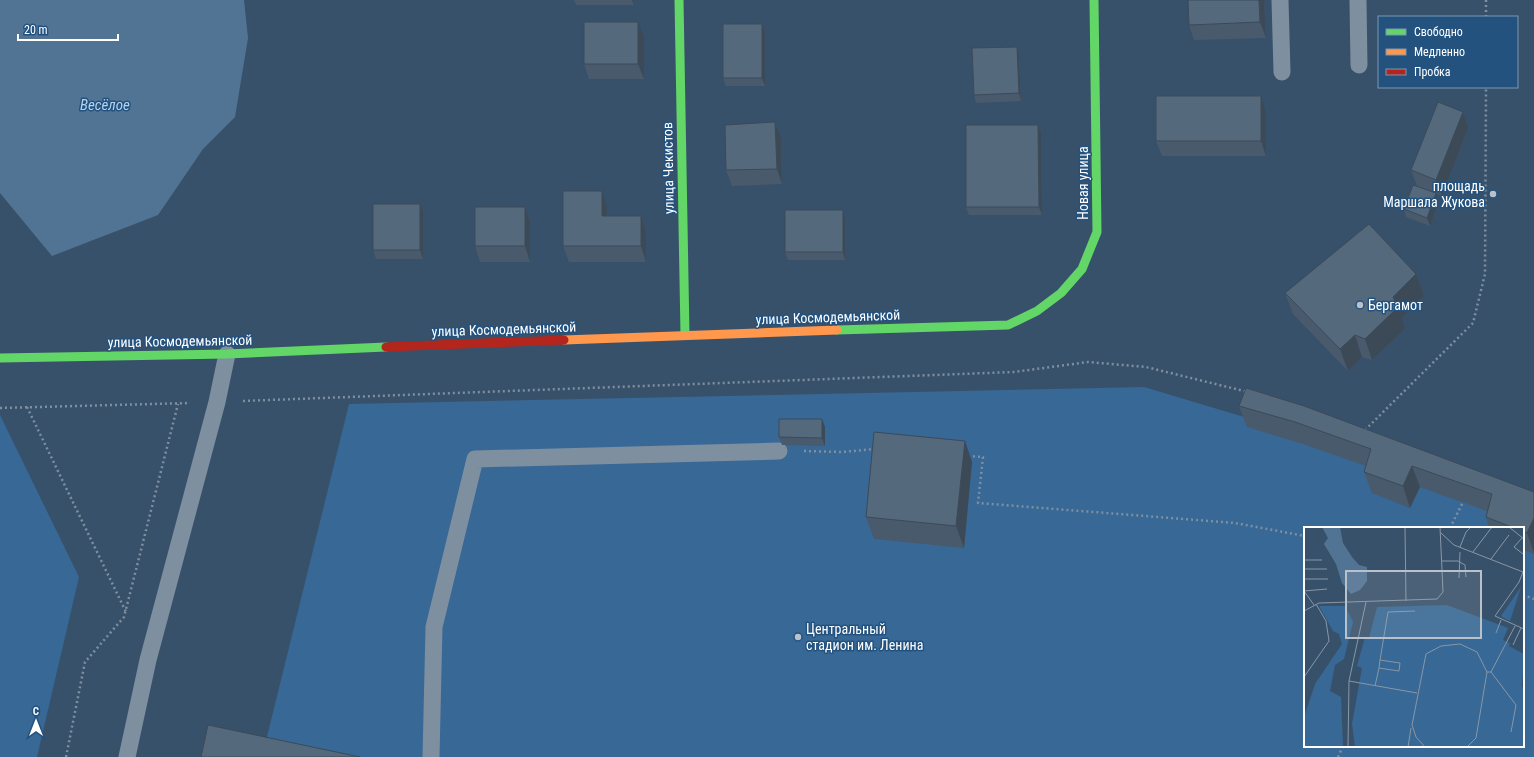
<svg xmlns="http://www.w3.org/2000/svg" width="1534" height="757" font-family="'Roboto Condensed',sans-serif">
  <rect width="100%" height="100%" fill="#38516a"/>
  <path fill="#376896" fill-rule="evenodd" d="M1144,387L1251,419L1534,525V757H262L349,404ZM1305,528H1523V746H1305Z
    M0,415L79,577L37,757H0Z"/>
  <path fill="#527494" d="M0,0H244L248,38L235,117L203,149L158,215L52,256L0,193Z"/>
  <g fill="none" stroke-linecap="round" stroke-linejoin="round">
    <path stroke="#7e8fa0" stroke-width="2.5" stroke-dasharray="2 3" stroke-linecap="butt" d="M1486,17V0
      M243,401L1014,372L1088,362L1146,367L1248,392
      M27,407L126,612
      M0,408L190,403
      M1365,430L1473,323L1485,274L1486,87
      M804,451L842,452L875,449
      M968,456L983,457L978,503L1235,523L1305,536
      M1450,528L1463,502
      M1523,595L1534,599
      M66,757L85,662L124,617L178,404
      M1338,757L1343,746"/>
    <path stroke="#7e8fa0" stroke-width="17" d="M1280,0L1282,72
      M1358,0L1359,65
      M127,757L148,660L217,402L227,354
      M431,757L434,627L475,459L779,451"/>
    <path stroke="#63d668" stroke-width="9" d="M679,0L685,335
      M837,330L1008,325L1037,311L1061,293L1082,269L1097,232L1094,0
      M0,358L227,354L386,347"/>
    <path stroke="#ff974d" stroke-width="9" d="M564,340L837,330"/>
    <path stroke="#b3261e" stroke-width="9" d="M386,347L564,340"/>
  </g>
  <path fill="#495a6c" d="M574,0H634V5H576Z
    M1188,0H1264L1266,38L1194,40L1189,25Z
    M762,24L765,32V86H726L723,78Z
    M644,37V79H589L584,64Z
    M1019,55L1021,101L976,103L974,95Z
    M1266,112V156H1162L1156,141Z
    M1463,112L1468,128L1442,196L1436,193L1439,201L1430,226L1406,217L1404,209L1432,192L1417,186L1411,170Z
    M775,122L781,138L782,184L732,186L726,170Z
    M1038,125L1041,133L1042,215H969L966,207Z
    M525,207L530,222V262H480L475,246Z
    M607,207V216H641L646,232V262H569L563,246Z
    M843,210L845,218V260H788L785,252Z
    M423,212V259H376L373,250Z
    M1416,274L1424,296L1402,318L1405,329L1372,360L1362,357L1348,371L1293,314L1285,293Z
    M1239,406L1534,492V554L1523,550V528H1489L1486,517L1487,511L1420,487L1410,508L1372,493L1364,472L1366,466L1303,444L1247,427Z
    M825,427V446L782,445L779,437Z
    M965,441L972,462L964,548L874,539L866,517Z"/>
  <path fill="#3c4a58" d="M632,0H634V5Z
    M1259,0H1264L1266,38L1260,22Z
    M638,22L644,37V79L638,64Z
    M762,24L765,32V86L762,78Z
    M1017,47L1019,55L1021,101L1019,93Z
    M1261,96L1266,112V156L1261,141Z
    M1463,112L1468,128L1442,196L1436,180Z
    M775,122L781,138L782,184L777,169Z
    M1038,125L1041,133L1042,215L1039,207Z
    M602,191L607,207V232L602,216Z
    M1436,193L1439,201L1430,226L1427,218Z
    M420,204L423,212V259L420,250Z
    M525,207L530,222V262L525,246Z
    M843,210L845,218V260L843,252Z
    M641,216L646,232V262L641,246Z
    M1416,274L1424,296L1402,318L1405,329L1372,360L1365,339L1393,297Z
    M1355,335L1362,357L1348,371L1340,349Z
    M822,419L825,427V446L822,438Z
    M965,441L972,462L964,548L956,526Z
    M1412,466L1420,487L1410,508L1403,486Z
    M1534,518V553L1527,533Z"/>
  <path fill="#55697d" stroke="#3c4a58" d="M1188,0H1259L1260,22L1189,25Z
    M584,22H638V64H584Z
    M723,24H762V78H723Z
    M1017,47L1019,93L974,95L972,48Z
    M1156,96H1261V141H1156Z
    M1438,102L1463,112L1436,180L1411,170Z
    M775,122L777,169L726,170L725,125Z
    M966,125H1038L1039,207H966Z
    M1413,185L1436,193L1427,218L1404,209Z
    M563,191H602V216H641V246H563Z
    M373,204H420V250H373Z
    M475,207H525V246H475Z
    M785,210H843V252H785Z
    M1369,224L1416,274L1393,297L1398,307L1365,339L1355,335L1340,349L1285,293Z
    M1246,388L1304,406L1534,492V518L1527,533L1523,531V528H1514L1486,517L1492,494L1412,466L1403,486L1364,472L1371,449L1295,422L1239,406Z
    M779,419H822V438L779,437Z
    M874,432L965,441L956,526L866,517Z
    M208,725L360,757H201Z"/>
  <g fill="#b9c2cb" stroke="#23527f" stroke-width="1.5">
    <circle cx="1493" cy="194" r="4"/>
    <circle cx="1360" cy="305" r="4"/>
    <circle cx="798" cy="637" r="4"/>
  </g>
  <g text-anchor="middle" stroke-width="3" stroke-linejoin="round" paint-order="stroke">
    <g font-size="14" fill="#fff" stroke="#23527f">
      <text transform="translate(668 168) rotate(-91)" y="5">улица Чекистов</text>
      <text transform="translate(1083 183) rotate(-90)" y="5">Новая улица</text>
      <text transform="translate(828 317) rotate(-2)" y="5">улица Космодемьянской</text>
      <text transform="translate(504 329) rotate(-2)" y="5">улица Космодемьянской</text>
      <text transform="translate(180 341) rotate(-1)" y="5">улица Космодемьянской</text>
    </g>
    <g font-size="14" fill="#fff" stroke="#23527f" text-anchor="start">
      <text x="1485" y="191" text-anchor="end">площадь<tspan x="1485" dy="16">Маршала Жукова</tspan></text>
      <text x="1368" y="310">Бергамот</text>
      <text x="806" y="634">Центральный<tspan x="806" dy="16">стадион им. Ленина</tspan></text>
    </g>
    <g font-size="15" font-style="italic" fill="#b4d3ee" stroke="#23527f">
      <text x="105" y="110">Весёлое</text>
    </g>
  </g>
  <g transform="translate(1304 527)">
    <rect width="220" height="220" fill="#38516a"/>
    <path d="M217,60L206,94L198,90L197,89ZM143,78L204,101L199,113L206,116L205,119L220,127L218,160L220,161V220H51L48,197L58,141L53,139L61,110L65,111L73,80ZM15,79H41L49,95L40,132L31,138L26,164L37,170L39,220H0V190L11,157L38,117L35,107L29,104Z" fill="#376896"/>
    <path d="M18,0H36L39,16L48,30L55,38L63,40V54L56,63L47,67L38,56L32,37L20,17L24,11Z" fill="#527494"/>
    <path fill="none" stroke="#8897a6" stroke-width="1" d="M71,0H126M101,0L102,74M205,0L220,12M137,6L150,18L219,45L215,55L191,89L220,102M218,11L210,20L219,27M156,20L162,5L167,0M169,25L188,0M187,32L205,8M0,33H18M138,34H154L161,38L162,50M0,42H23M155,51L156,25M0,52H24M0,64L23,62M0,64L10,78M0,84L15,76L133,72L139,65L136,0M192,106L197,93M209,118L217,101M76,133L84,85L111,84M187,145L212,178L207,205M187,145L211,99M0,150L25,114L22,94L12,77M45,154L113,166M71,159L75,141L76,133L96,136L95,144L75,141M44,220L45,154L62,75M104,220L107,201M121,220L112,210L108,198L122,127L137,119L156,117L173,125L183,145M163,220L172,211L183,145H187"/>
    <path fill="#b9c2cb" fill-opacity="0.15" stroke="#b9c2cb" stroke-width="2" d="M42,44H177V111H42Z"/>
    <rect width="220" height="220" fill="none" stroke="#fff" stroke-width="2"/>
  </g>
  <rect x="1378" y="16" width="140" height="72" fill="#23527f" stroke="#7b97b2"/>
  <rect x="1386" y="29" width="20" height="6" fill="#63d668" stroke="#7b97b2"/>
  <text x="1414" y="36" font-size="12" fill="#ffffff">Свободно</text>
  <rect x="1386" y="49" width="20" height="6" fill="#ff974d" stroke="#7b97b2"/>
  <text x="1414" y="56" font-size="12" fill="#ffffff">Медленно</text>
  <rect x="1386" y="69" width="20" height="6" fill="#b3261e" stroke="#7b97b2"/>
  <text x="1414" y="76" font-size="12" fill="#ffffff">Пробка</text>
  <g transform="translate(36 721)" stroke="#23527f" stroke-width="3" paint-order="stroke">
  <path d="M0-3L7 15L0 10L-7 15Z" fill="#ffffff"/>
  <text y="-6" font-size="11" font-weight="bold" text-anchor="middle" fill="#ffffff">С</text>
  </g>
  <path d="M18 34v6h100v-6" fill="none" stroke="#ffffff" stroke-width="2"/>
  <text x="24" y="34" font-size="12" fill="#ffffff" stroke="#23527f" stroke-width="3" paint-order="stroke">20 m</text>
</svg>
